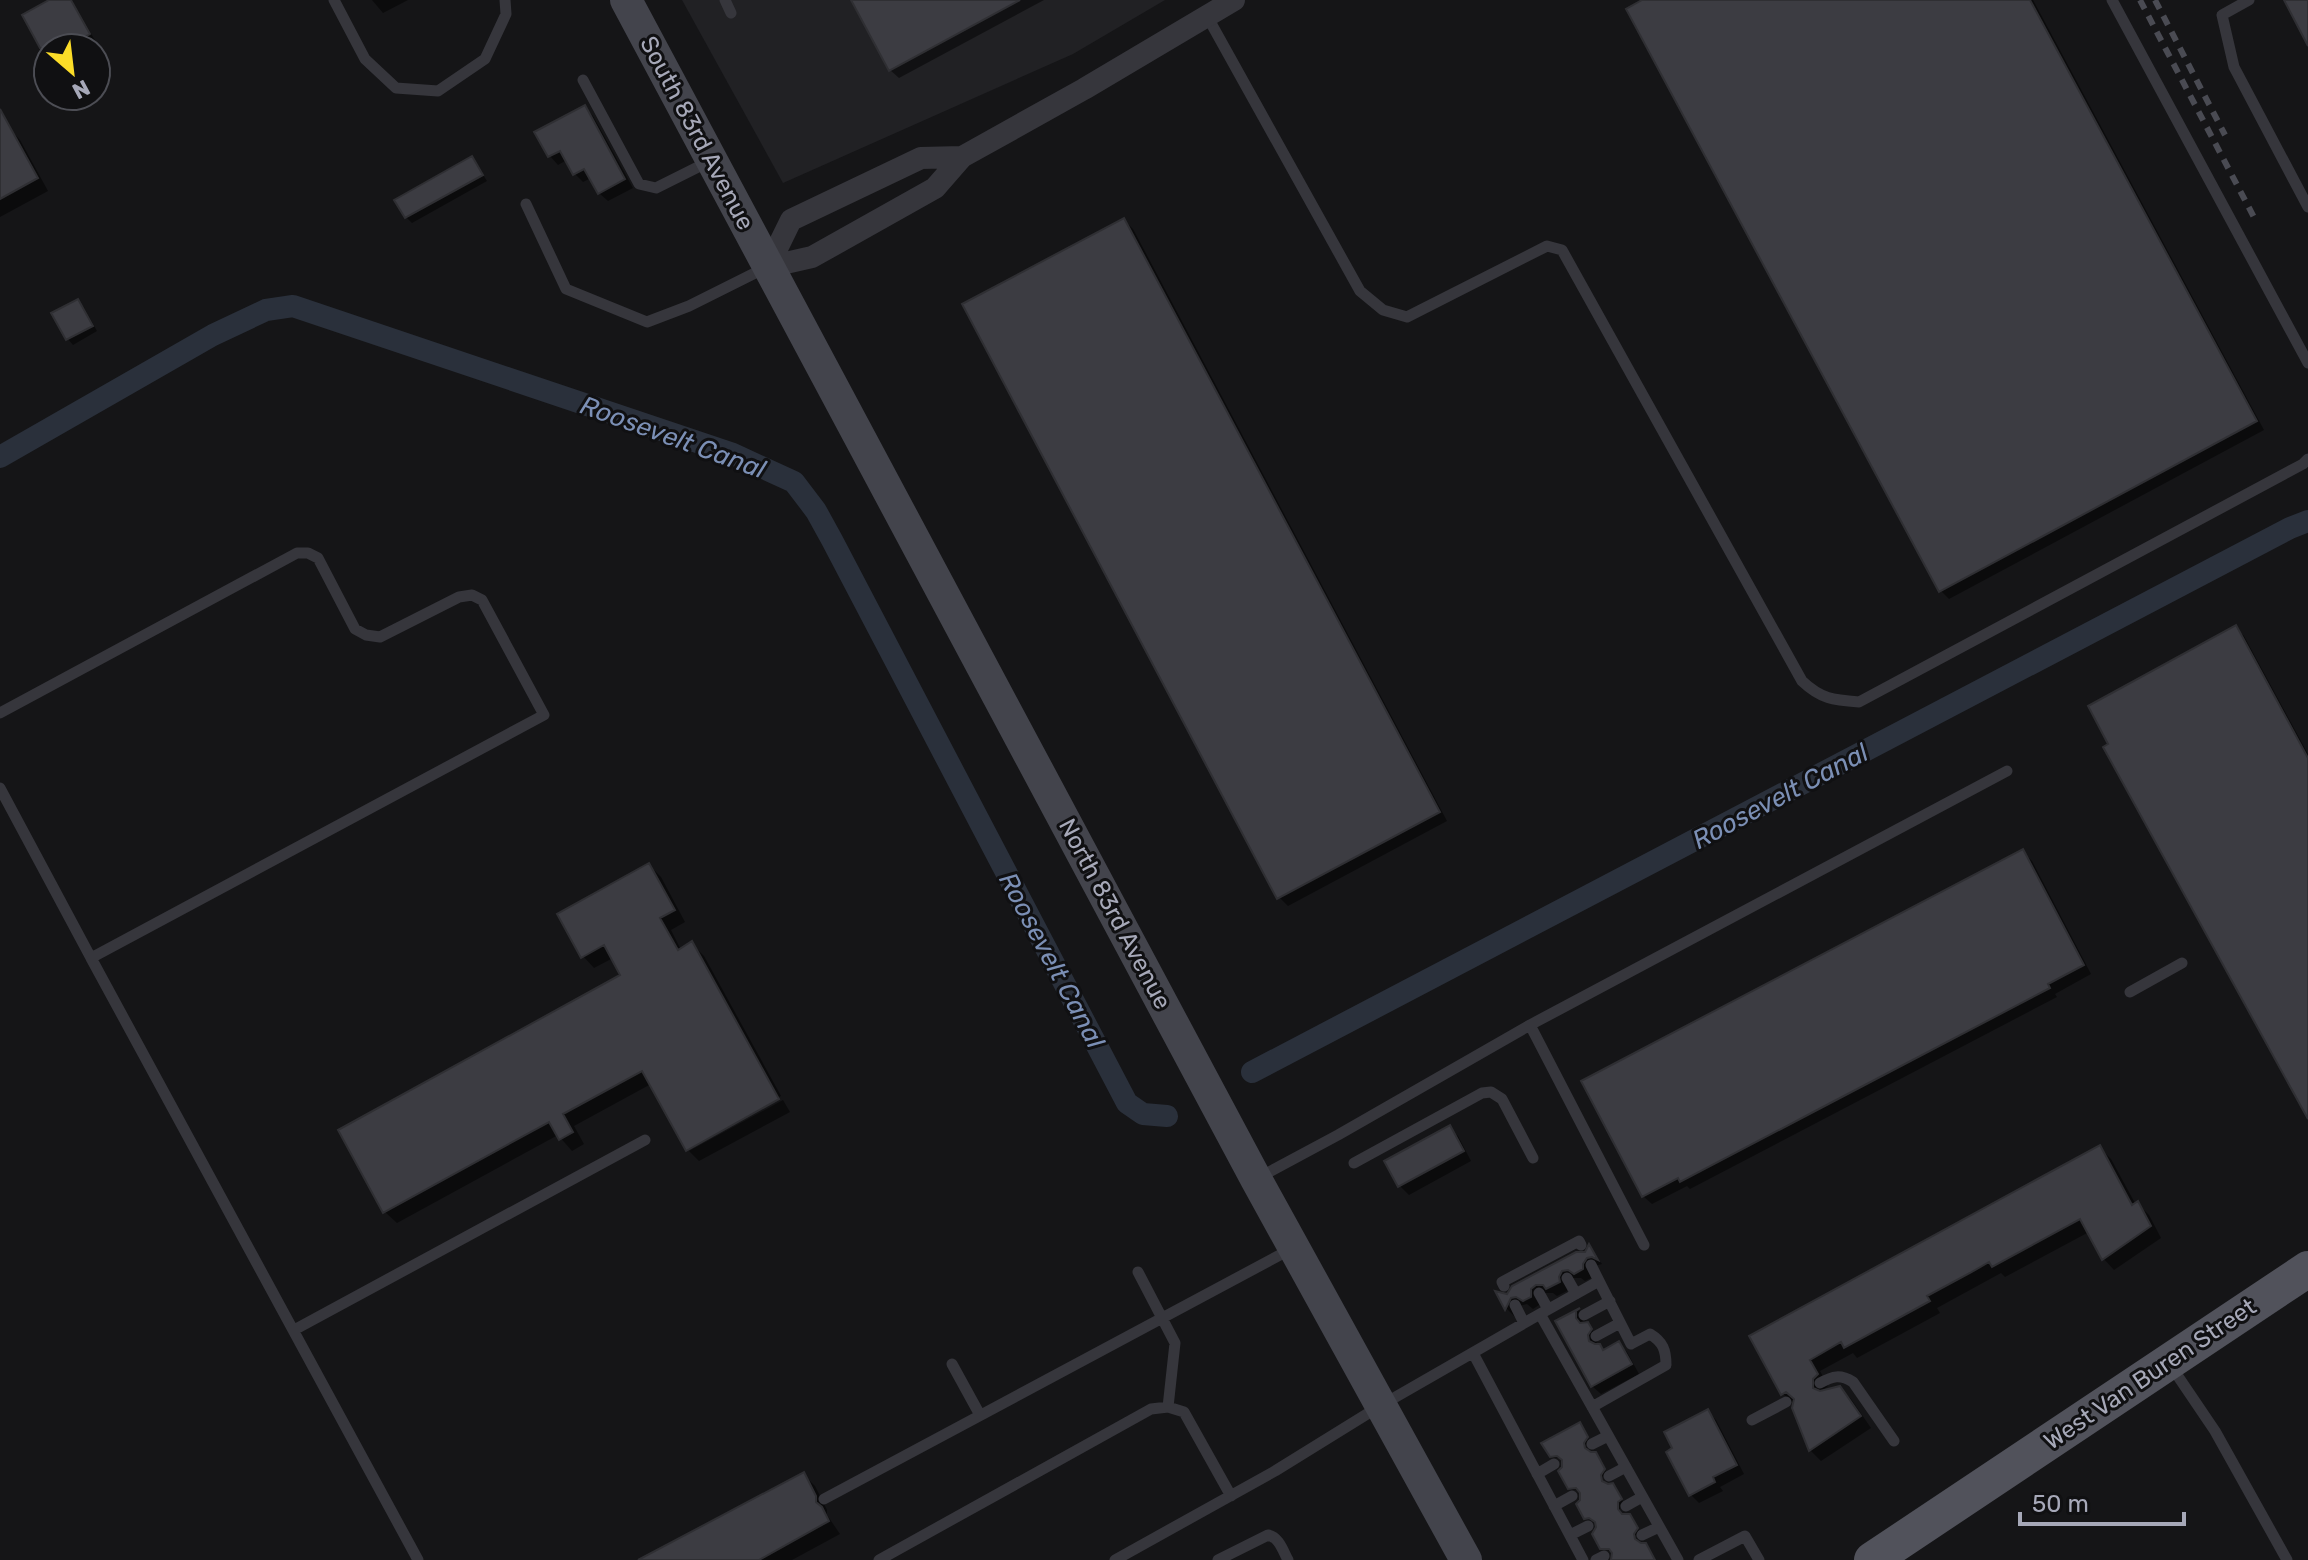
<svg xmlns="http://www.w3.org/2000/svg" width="2308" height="1560" font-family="Rubik,sans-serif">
  <rect width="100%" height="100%" fill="#151517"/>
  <path fill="#212124" d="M682,0H1165L1073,54L783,183Z"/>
  <path fill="#0007" d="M53,0H72L97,44L90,48H48V58L24,16Z
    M372,0H408L383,13Z
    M853,0H1044L899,78L890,70Z
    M1646,0H2033L2264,430L1949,599L1941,591Z
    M585,107L593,116L633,188L608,201L599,193L591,178L583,182L575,174L567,160L558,165L550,156Z
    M9,128L20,140L48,191L0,217V133Z
    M472,158L487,181L412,223L406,217L397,200Z
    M1124,220L1133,229L1447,821L1288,906L1279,897Z
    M78,301L83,306L97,331L73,345L68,339L54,314Z
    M2236,628L2244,636L2308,754V1115Z
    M2023,852L2032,861L2091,974L2055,994L2057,997L1690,1189L1687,1186L1652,1204L1643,1196Z
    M649,865L661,877L685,922L671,930L681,950L692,944L704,956L781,1096L688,1147V1151L651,1084L574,1126L584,1144L572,1151L558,1135L397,1223L385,1212L623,976L613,958L594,968L583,956Z
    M783,1100L790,1112L699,1161L689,1151Z
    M1449,1128L1458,1136L1471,1161L1409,1195L1400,1186L1387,1162Z
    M2100,1148L2111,1159L2136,1205L2138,1204L2149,1215L2161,1238L2114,1270L2103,1258L2089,1232L2005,1277L2001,1273L1937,1308L1940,1313L1857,1358L1853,1353L1820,1371L1828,1386L1820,1393L1840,1388L1851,1399L1871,1428L1821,1461L1810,1450L1795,1405L1783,1394L1752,1337Z
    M1590,1248L1602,1264L1595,1266L1590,1273L1591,1278L1585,1281L1581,1278H1573L1567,1283V1291L1557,1296L1553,1293H1545L1539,1298V1305L1533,1309L1527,1304L1519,1306L1515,1317L1507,1309L1499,1294L1508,1296L1587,1254Z
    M1579,1310L1587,1318L1584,1325L1587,1324L1599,1339L1595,1345L1599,1346L1604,1351L1618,1343L1627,1352L1639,1374L1601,1394L1592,1386L1557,1322Z
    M1708,1412L1716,1420L1744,1474L1720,1487L1723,1491L1699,1503L1691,1495Z
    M1582,1427L1589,1440L1585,1446L1586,1452L1597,1456L1606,1472L1602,1478L1603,1484L1615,1488L1623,1502L1620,1505V1514L1632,1518L1639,1531L1635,1536L1636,1543L1655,1560H1613V1552L1601,1548L1597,1522L1585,1517L1580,1490H1572L1569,1487L1562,1458H1554L1551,1455Z
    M803,1474L815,1486L827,1510V1515L840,1534L792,1560H642Z"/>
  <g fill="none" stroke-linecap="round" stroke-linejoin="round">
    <path stroke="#2a303b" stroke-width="22" d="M0,457L213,335L266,310L293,306L733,454L794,482L816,511L832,540L1127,1103L1143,1114L1167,1116
      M1252,1072L2290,528L2308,521"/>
  </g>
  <path fill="#3c3c42" stroke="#2f2f33" stroke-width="2" d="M49,0H71L90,34L66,48H40L22,15Z
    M851,0H1020L889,71Z
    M1642,0H2030L2257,421L1939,592L1626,9Z
    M2284,0H2308V46Z
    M585,105L625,179L598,194L584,169L573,175L560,151L548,157L534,132Z
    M0,109L38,178L0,199Z
    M472,156L483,175L405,218L394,200Z
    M1124,218L1440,812L1277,899L962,304Z
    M78,299L93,326L66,340L51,313Z
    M2236,625L2308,758V1119L2103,747L2108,744L2088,706Z
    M2023,849L2084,965L2048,984L2050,988L1819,1109L1680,1182L1678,1178L1642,1197L1581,1081Z
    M649,863L675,910L660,918L678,950L692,941L779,1099L686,1151L642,1071L563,1114L573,1132L559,1140L549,1122L383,1213L338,1130L620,975L604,945L581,958L557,914Z
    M1450,1125L1464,1151L1398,1187L1384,1161Z
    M2100,1145L2132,1205L2138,1201L2151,1226L2102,1260L2080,1219L1992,1267L1989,1262L1970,1273L1927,1296L1930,1301L1844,1348L1841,1342L1810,1360L1818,1374L1813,1379V1388L1820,1391L1840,1386L1861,1416L1809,1451L1792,1408L1794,1399L1786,1392L1781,1395L1749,1336Z
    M1589,1244L1598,1260L1592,1257L1587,1258L1583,1264V1269L1574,1274L1568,1270L1562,1271L1559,1277L1560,1282L1546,1289L1543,1285H1536L1531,1289V1297L1523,1301L1516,1297L1511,1298L1505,1310L1495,1291L1507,1294L1512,1286L1576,1252H1585Z
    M1580,1308L1576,1311V1318L1580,1323L1588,1322L1592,1329L1588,1335L1589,1341L1595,1344H1600L1603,1350L1619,1341L1632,1364L1591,1387L1555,1321Z
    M1708,1409L1737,1465L1713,1477L1715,1482L1689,1496L1666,1452L1672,1448L1664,1432Z
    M1580,1422L1588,1437L1584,1443L1585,1448L1591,1452H1596L1605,1469L1601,1475L1602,1481L1608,1484L1613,1483L1622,1499L1618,1502V1509L1622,1514H1630L1638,1528L1634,1534L1635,1539L1641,1543H1646L1655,1560H1611L1612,1553L1609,1549H1600L1592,1534L1596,1527L1595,1522L1589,1518L1584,1519L1576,1504L1580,1500V1493L1576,1488L1568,1489L1558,1471L1562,1467V1460L1557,1456L1550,1457L1541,1443Z
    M804,1472L816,1496V1502L822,1507L829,1521L759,1560H638Z"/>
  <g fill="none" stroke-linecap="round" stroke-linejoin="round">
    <path stroke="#36363c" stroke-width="11" d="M334,0L365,59L396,88L438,91L485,59L506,14L505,0
      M725,0L731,13
      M2112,0L2308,363
      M2249,0L2222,15L2234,67L2308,207
      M1207,16L1360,291L1383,310L1407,317L1547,246L1562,250L1802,681C1821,699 1833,700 1859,702L2303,464L2308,459
      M583,80L639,184L656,188L708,162
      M526,204L566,289L647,322L689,306L767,267
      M0,713L297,553H308L318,558L355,629L366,635L380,637L459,597L472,595L482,600L544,715L91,958L0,788
      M91,958L418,1560
      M2130,992L2182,963
      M1530,1025L1644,1245
      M1354,1163L1482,1093L1491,1092L1502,1099L1533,1158
      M1260,1177L1338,1135L1530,1025L2007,771
      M1591,1265L1599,1281
      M1138,1272L1175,1343L1168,1407
      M1567,1278L1576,1294
      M1504,1286L1502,1282L1579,1241L1581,1245
      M1539,1293L1548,1309
      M1515,1305L1524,1323
      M1540,1314L1599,1281L1631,1344L1650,1334C1663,1342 1666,1350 1666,1365L1592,1407
      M1584,1315L1610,1301
      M294,1330L645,1140
      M1596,1336L1620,1323
      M1473,1353L1583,1560
      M952,1364L980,1415
      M2171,1366L2215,1431L2287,1560
      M1820,1383C1833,1376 1840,1374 1853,1382L1894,1441
      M1752,1420L1786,1402
      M1592,1444L1608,1436
      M1537,1474L1554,1464
      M1609,1476L1626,1467
      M824,1499L1293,1248
      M1554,1506L1572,1496
      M1626,1506L1642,1497
      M1570,1535L1588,1526
      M1642,1535L1659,1527
      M879,1560L1151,1409L1168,1407L1184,1412L1231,1496
      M1115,1560L1275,1471L1380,1406L1540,1314L1678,1560
      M1218,1560L1268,1535C1279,1537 1283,1551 1288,1560
      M1596,1560L1604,1556
      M1699,1560L1745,1536L1759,1560"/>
    <path stroke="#36363c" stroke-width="22" d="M768,267L812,257L935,188L962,157L1084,89L1234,0
      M768,267L791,220L921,158L962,157"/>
    <path stroke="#43444c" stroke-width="32" d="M626,0L1256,1179L1466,1560"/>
    <path stroke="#51525b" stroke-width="36" d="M1872,1560L2308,1269"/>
    <path stroke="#4a4b53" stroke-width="6" stroke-dasharray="10 8" stroke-linecap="butt" d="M2140,0L2257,223
      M2155,0L2225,135"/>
  </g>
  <g text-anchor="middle" stroke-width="6" stroke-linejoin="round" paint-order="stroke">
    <g font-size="24" fill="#a6a8b8" stroke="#101012">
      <text transform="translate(697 133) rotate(62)" y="8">South 83rd Avenue</text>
      <text transform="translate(1115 914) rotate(62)" y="8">North 83rd Avenue</text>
      <text transform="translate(2150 1374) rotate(-34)" y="8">West Van Buren Street</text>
    </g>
    <g font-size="26" font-style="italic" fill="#7b8fb5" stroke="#101012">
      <text transform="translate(673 437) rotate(20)" y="9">Roosevelt Canal</text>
      <text transform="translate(1780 796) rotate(-28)" y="9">Roosevelt Canal</text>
      <text transform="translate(1052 960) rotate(62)" y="9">Roosevelt Canal</text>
    </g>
  </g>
  <g transform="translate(72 72) rotate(152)"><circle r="38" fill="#101012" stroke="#4c4d54" stroke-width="2"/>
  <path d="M0-6L14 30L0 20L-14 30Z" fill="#fcdd28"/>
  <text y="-12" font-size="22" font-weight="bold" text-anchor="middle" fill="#a6a8b8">N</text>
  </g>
  <path d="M2020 1512v12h164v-12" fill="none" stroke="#a6a8b8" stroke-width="4"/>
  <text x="2032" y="1512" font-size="24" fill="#a6a8b8" stroke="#101012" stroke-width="6" paint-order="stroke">50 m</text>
</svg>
